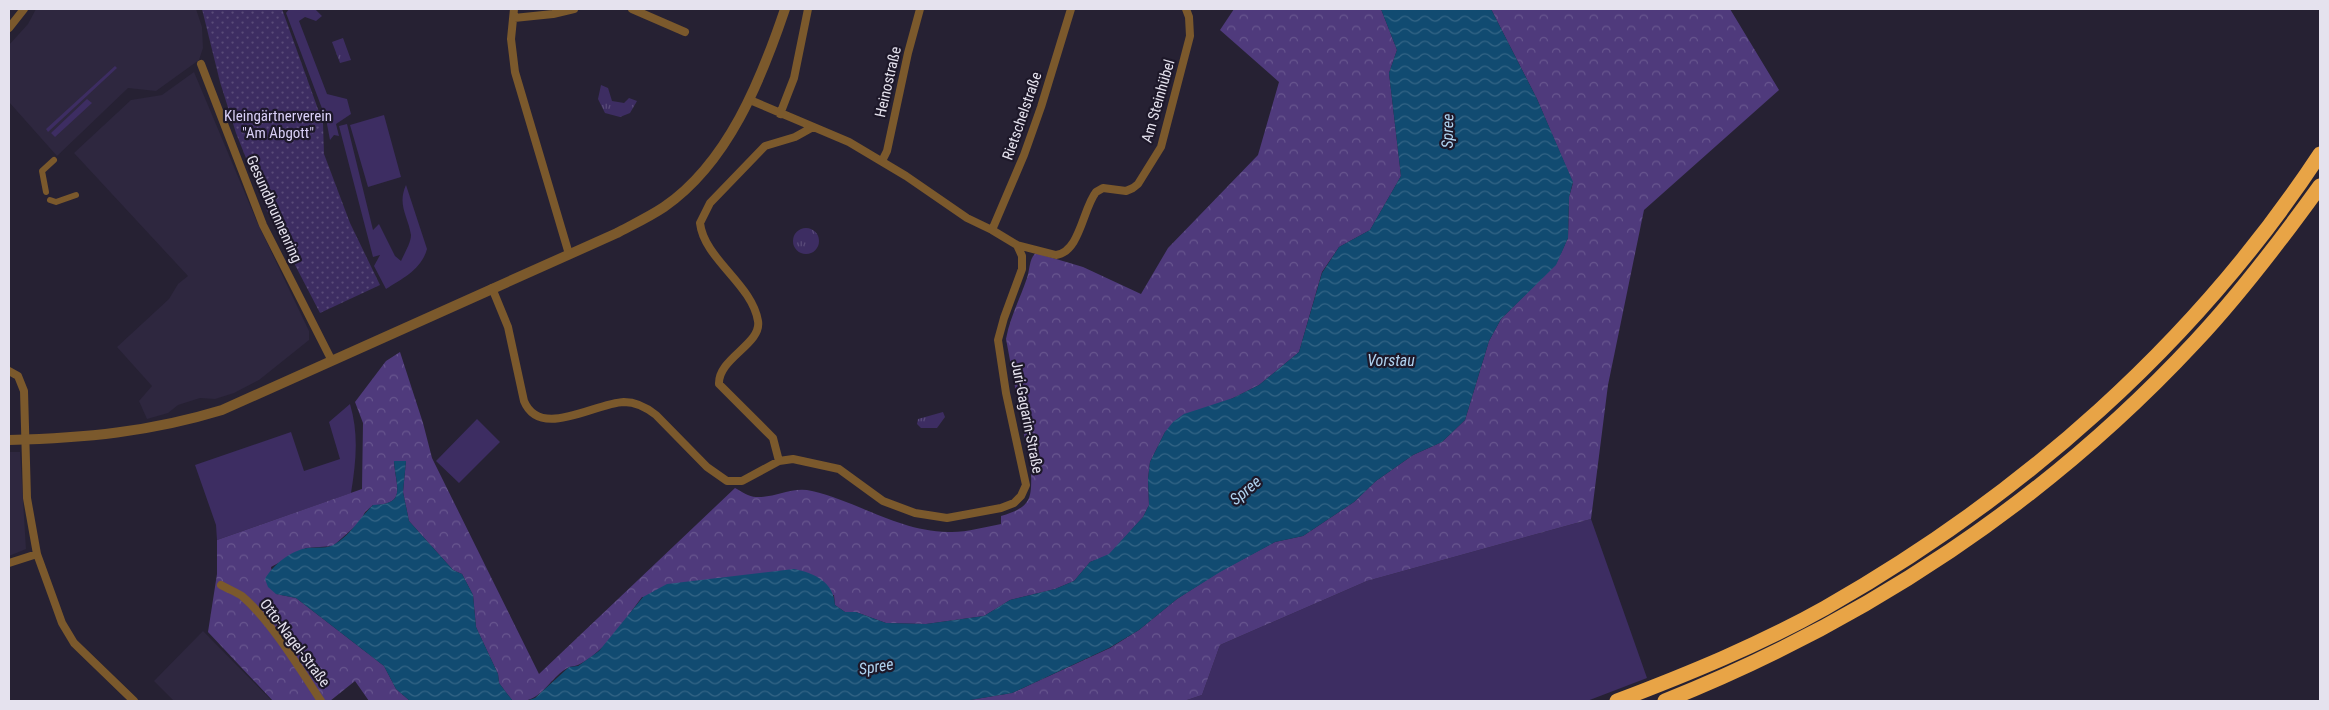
<svg xmlns="http://www.w3.org/2000/svg" width="2329" height="710" font-family="'Roboto Condensed',sans-serif">
  <defs>
    <pattern id="forest-crowns" width="20" height="18" patternUnits="userSpaceOnUse" patternTransform="scale(1.25)"><rect width="20" height="18" fill="#4f3a7c"/><path d="M2 6a3 3 0 1 1 6 0M12 15a3 3 0 1 1 6 0" fill="none" stroke="#68568f"/></pattern>
    <pattern id="park-tufts" width="24" height="20" patternUnits="userSpaceOnUse" patternTransform="scale(1.25)"><rect width="24" height="20" fill="#3d2d62"/><path d="M3 7l-1-3M5 7V3M7 7l1-3M15 17l-1-3M17 17v-4M19 17l1-3" fill="none" stroke="#594b79"/></pattern>
    <pattern id="garden-dots" width="8" height="8" patternUnits="userSpaceOnUse" patternTransform="scale(1.25)"><rect width="8" height="8" fill="#3d2d62"/><path d="M2 2h.1M6 6h.1" fill="none" stroke="#594b79" stroke-width="1.8" stroke-linecap="round"/></pattern>
    <pattern id="water-waves" width="16" height="10" patternUnits="userSpaceOnUse" patternTransform="scale(1.25)"><rect width="16" height="10" fill="#114b71"/><path d="M0 5q4-4 8 0t8 0" fill="none" stroke="#346586"/></pattern>
  </defs>
  <rect width="100%" height="100%" fill="#262133"/>
  <path fill="#2e273f" d="M36,9H196L202,27L203,48L199,60L156,91L128,88L57,156L9,102V45L28,24Z
    M194,72L257,222L309,331V340L259,380L234,393L215,399L200,398L178,405L168,413L147,419L139,401L152,386L117,347L169,299L178,284L188,276L74,153L131,100L162,95Z
    M9,452H20L26,549L9,556Z
    M203,631L272,701H174L154,681Z"/>
  <path fill="#3d2d62" d="M289,9H315L322,16L316,21L305,17L299,21L327,94L347,99L351,114L336,124L339,136L334,135L330,140L326,119L286,13Z
    M115,66L117,68L48,132L46,129Z
    M87,99L92,103L55,137L51,133Z
    M384,115L401,177L368,187L350,125Z
    M347,124L373,230L379,224L395,256L401,261C404,254 411,243 411,235C408,216 397,205 406,185L427,249C421,270 403,278 386,289L374,266L380,255L373,257L339,126Z
    M350,404C359,434 356,462 351,493L217,540L216,525L195,465L291,432L304,471L340,459L329,422Z
    M477,419L500,442L459,483L436,461Z
    M1591,519L1647,678L1587,701H1184L1202,695L1220,645L1367,581Z"/>
  <path fill="url(#forest-crowns)" d="M1234,9H1381L1397,50L1389,73L1401,176L1370,230L1339,247L1322,272L1299,352L1259,385L1165,432L1150,462L1148,479L1149,505L1143,517L1109,555L1090,562L1074,581L1055,589L1010,600L984,616L926,624L886,623L856,612H845L835,605L834,595L642,597C624,620 607,650 580,664C577,666 572,666 569,667C548,678 540,707 512,700L499,683L498,674L476,627L473,595L462,574L453,570L409,521L403,492L406,461L394,462C396,488 407,504 373,505L365,512L360,522L333,546L306,548L271,567L276,594L296,598L384,666L396,689L410,701H369L355,681L330,701H273L208,632L217,574V540L362,489L363,423L355,402L386,361L400,352L423,423L432,458L539,674L735,488C741,491 749,497 756,497C776,498 792,486 812,491C859,502 898,531 948,532C965,533 984,527 1001,524V516C1030,507 1032,501 1031,472L1006,339C1010,317 1020,299 1027,278C1030,270 1029,258 1036,253L1083,267L1141,294L1168,248L1258,155L1279,82L1220,30Z
    M1491,9H1730L1779,90L1644,210L1608,385L1591,519L1367,581L1220,645L1202,695L1184,701H964L1012,693L1110,648L1139,630L1177,599L1219,572L1275,542L1303,536L1354,502L1376,481L1413,455L1442,442L1465,420L1489,341L1501,319L1556,264L1568,238L1569,197L1573,183L1537,99Z"/>
  <path fill="url(#park-tufts)" d="M343,38L351,60L340,63L332,42Z
    M601,85L608,88L612,101L624,103L629,98L637,101L630,113L620,117L605,113L598,99Z
    M793 241a13 13 0 1 1 26 0a13 13 0 1 1-26 0Z
    M943,412L945,417L937,428H921L917,424L918,419Z"/>
  <path fill="url(#garden-dots)" d="M202,9H282L323,123L324,154L350,223L380,285L320,313L267,211L236,133L220,82Z"/>
  <path fill="url(#water-waves)" d="M1381,9H1491L1537,99L1573,182L1569,197L1568,238L1556,265L1501,319L1489,341L1465,420L1442,442L1413,455L1376,481L1354,502L1303,536L1275,542L1220,572L1177,599L1139,630L1109,648L1012,693L964,701H526L535,698L569,667L578,666L599,651L643,597L667,584L794,569C814,573 834,582 835,605L845,612H856L886,623L926,624L984,616L1010,600L1055,589L1074,581L1090,562L1109,554L1143,517L1149,505L1148,479L1150,462L1165,432L1173,422L1184,414L1233,398L1259,385L1299,352L1322,273L1339,247L1370,230L1401,176L1389,73L1397,50Z
    M394,461H406L403,492L409,521L453,570L462,574L473,595L476,627L498,674L499,683L512,700L515,701H410L396,689L384,666L296,598L276,594L268,587L265,579C273,565 291,550 308,548C317,547 328,549 335,544C353,533 359,518 373,505C407,504 396,488 394,461Z"/>
  <g fill="none" stroke-linecap="round" stroke-linejoin="round">
    <path stroke="#7b592c" stroke-width="6" d="M46,192L42,171L54,160
      M50,200L56,202L76,195"/>
    <path stroke="#7b592c" stroke-width="8" d="M514,9L511,39L515,72L569,254
      M632,9L685,32
      M514,18L553,14L574,9
      M9,28L24,9
      M201,64L263,225L332,361
      M780,114L794,78L808,9
      M882,161L887,151L908,53L920,9
      M992,230L1024,155L1041,107L1071,9
      M1017,245L1056,255C1080,252 1083,208 1096,192L1103,188L1126,191L1133,188L1138,184L1161,147L1190,36L1189,17L1186,9
      M492,288L508,327L524,401C540,440 594,403 624,402C636,402 646,407 656,415L707,467L727,481H742L779,461L793,459L839,469L883,501L915,513L947,518L1001,508L1014,503L1021,496L1026,485L1006,393L998,340L1004,318L1022,269V256L1017,245L992,230L967,218L906,176L849,142L750,100
      M9,371L18,376L24,391L27,498L37,554L53,598L62,623L74,643L134,701
      M779,461L773,438L719,384C718,358 762,344 758,321C752,284 704,259 700,223L710,203L765,146L795,137L813,127
      M9,563L37,554
      M221,585C228,589 236,592 242,596C271,621 300,669 321,701"/>
    <path stroke="#7b592c" stroke-width="10" d="M9,440C85,438 150,432 222,410L617,233C632,225 649,217 664,207C728,163 761,80 785,9"/>
    <path stroke="#e8a446" stroke-width="15" d="M1617,701C1688,674 1759,645 1825,608C2022,496 2195,344 2320,154
      M1665,701C1866,621 2048,500 2195,342C2241,293 2281,240 2320,186"/>
  </g>
  <g text-anchor="middle" stroke-width="4.5" stroke-linejoin="round" paint-order="stroke">
    <g font-size="15" fill="#e5e2ee" stroke="#1d1829">
      <text transform="translate(888 82) rotate(-77)" y="5">Heinostraße</text>
      <text transform="translate(1158 101) rotate(-74)" y="5">Am Steinhübel</text>
      <text transform="translate(1022 116) rotate(-71)" y="5">Rietschelstraße</text>
      <text transform="translate(274 209) rotate(66)" y="5">Gesundbrunnenring</text>
      <text transform="translate(1027 417) rotate(79)" y="5">Juri-Gagarin-Straße</text>
      <text transform="translate(295 643) rotate(53)" y="5">Otto-Nagel-Straße</text>
    </g>
    <g font-size="15" fill="#dad0f8" stroke="#1d1829">
      <text x="278" y="121">Kleingärtnerverein<tspan x="278" dy="17">"Am Abgott"</tspan></text>
    </g>
    <g font-size="16" font-style="italic" fill="#afd2ef" stroke="#1d1829">
      <text transform="translate(1447 131) rotate(-89)" y="6">Spree</text>
      <text x="1391" y="366">Vorstau</text>
      <text transform="translate(1245 490) rotate(-40)" y="6">Spree</text>
      <text transform="translate(876 666) rotate(-9)" y="6">Spree</text>
    </g>
  </g>
  <rect width="2329" height="710" fill="none" stroke="#e5e2ee" stroke-width="20"/>
</svg>
